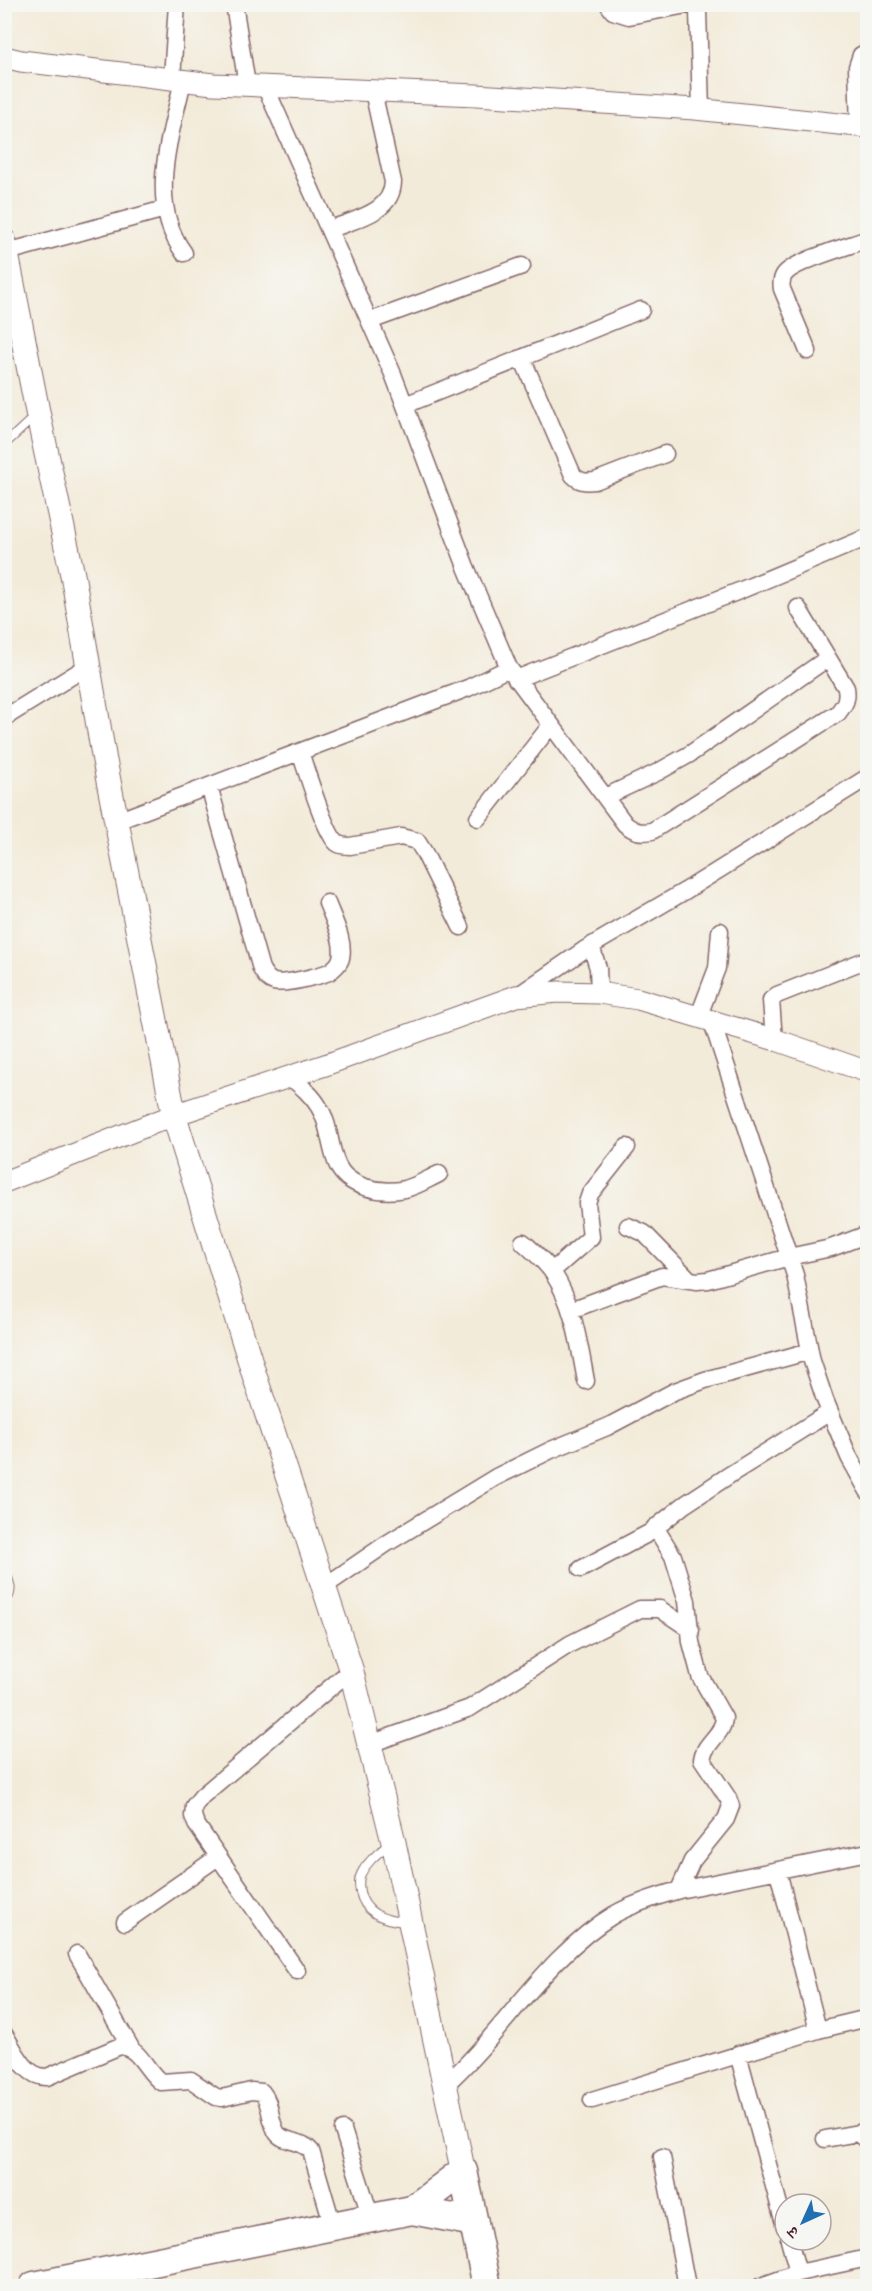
<svg xmlns="http://www.w3.org/2000/svg" width="872" height="2291" font-family="'IM FELL French Canon','Noto Serif Devanagari',serif">
  <rect width="100%" height="100%" fill="#f6f6f2"/>
  <filter id="ink" filterUnits="userSpaceOnUse"><feTurbulence type="fractalNoise" baseFrequency=".0167" numOctaves="2"/><feDisplacementMap in="SourceGraphic" scale="12" xChannelSelector="R" yChannelSelector="G"/><feConvolveMatrix kernelMatrix="1 2 1 2 8 2 1 2 1" color-interpolation-filters="sRGB"/></filter>
  <filter id="wash" filterUnits="userSpaceOnUse"><feTurbulence type="fractalNoise" baseFrequency=".008" numOctaves="4" result="noise"/><feDisplacementMap in="SourceGraphic" scale="24" xChannelSelector="R" yChannelSelector="G"/><feGaussianBlur stdDeviation="1.35" result="paint"/><feColorMatrix in="noise" values="0 0 0 0 0 0 0 0 0 0 0 0 0 0 0 0 0 1.4 0 .05"/><feComposite in="paint" operator="in"/></filter>
  <g filter="url(#wash)">
    <rect width="100%" height="100%" fill="#f3ebd9"/>
  </g>
  <g filter="url(#ink)">
    <g fill="none" stroke-linecap="round" stroke-linejoin="round">
      <defs>
        <path id="service" d="M4,445L35,416
          M4,1569C10,1582 15,1592 4,1603
          M390,1843C380,1852 367,1861 361,1874C358,1880 359,1885 360,1892C365,1915 386,1921 407,1922"/>
        <path id="minor" d="M234,4L247,85
          M608,4L613,11L629,16L692,4
          M700,4L698,11L701,110
          M172,78L177,4
          M183,80C171,136 146,202 184,253
          M265,86L393,374L466,567L509,668L625,824C635,832 640,833 652,831L838,713C845,704 848,699 846,688L798,608
          M859,127L857,67L861,55L868,52
          M329,230C355,219 392,213 393,182L373,91
          M7,252L165,209
          M370,321L522,266
          M808,351L782,289C781,284 781,280 784,275C793,261 850,246 868,239
          M522,358L573,475C580,482 585,482 595,481L665,454
          M405,405L641,310
          M516,679L739,591L868,537
          M4,718L88,666
          M300,752C306,769 325,833 337,843C341,846 346,846 350,846L401,837L417,841L424,852L461,927
          M209,786L261,969C265,975 267,980 274,982C284,985 319,976 329,972C334,969 340,963 341,958C345,941 333,919 327,903
          M605,797L658,772L690,754L828,658
          M478,818L551,725
          M117,821L468,688L509,668
          M591,946L598,968L599,993
          M517,996L584,950L685,891L868,777
          M698,1018L717,968L720,931
          M712,1022L795,1275L812,1361L825,1400L849,1457L868,1491
          M774,1040L771,1000L777,995L868,959
          M290,1077C301,1086 312,1095 319,1107C330,1124 329,1146 337,1164C347,1188 382,1194 405,1189C417,1186 428,1179 439,1174
          M628,1226L644,1233L690,1280
          M523,1242C534,1252 545,1261 553,1273C574,1305 579,1344 586,1381
          M552,1271L591,1237L587,1203L590,1194L627,1147
          M571,1310L662,1276L697,1281L708,1280L789,1257L831,1248L868,1234
          M655,1527L673,1556L687,1601L691,1642L700,1676L724,1718C723,1735 704,1743 702,1759L728,1798L731,1806L726,1819L692,1861L679,1890
          M581,1569L649,1533L684,1505L731,1474L830,1412
          M325,1586L386,1544L496,1477L551,1450L607,1427L675,1391L705,1380L810,1351
          M370,1744L470,1708L570,1644L640,1609H660L691,1630
          M778,1871L818,2030
          M125,1922L218,1857
          M77,1954L131,2048
          M297,1971L196,1824L193,1816L194,1806L202,1796L351,1670
          M4,2034C15,2050 25,2078 47,2077L120,2046C140,2047 146,2072 161,2082L191,2080L216,2097L222,2098L251,2091L262,2092C272,2104 269,2121 277,2133C284,2143 301,2139 311,2151L333,2226
          M738,2054L785,2227
          M445,2085C505,2031 545,1956 615,1914C635,1903 658,1896 679,1890L868,1852
          M592,2100L818,2030L868,2018
          M343,2130L371,2218
          M825,2139L858,2133L868,2142
          M662,2157L687,2286
          M789,2240L798,2273
          M761,2286L798,2273L868,2258"/>
        <path id="tertiary" d="M4,57L21,61L213,84L476,95L695,109L868,127
          M4,1182L174,1115L328,1064L516,996L558,992L599,993L638,999L779,1041L868,1072"/>
        <path id="secondary" d="M4,241L38,414L73,577L104,758L174,1115L255,1377L351,1670L393,1840L463,2171"/>
        <path id="trunk" d="M412,2210L463,2171L487,2286
          M34,2286L412,2210L474,2222"/>
      </defs>
      <use href="#service" stroke="#856668" stroke-width="10"/>
      <use href="#minor" stroke="#856668" stroke-width="19"/>
      <use href="#tertiary" stroke="#856668" stroke-width="23"/>
      <use href="#secondary" stroke="#856668" stroke-width="26"/>
      <use href="#trunk" stroke="#856668" stroke-width="31"/>
      <use href="#service" stroke="#fff" stroke-width="8"/>
      <use href="#minor" stroke="#fff" stroke-width="16"/>
      <use href="#tertiary" stroke="#fff" stroke-width="21"/>
      <use href="#secondary" stroke="#fff" stroke-width="24"/>
      <use href="#trunk" stroke="#fff" stroke-width="28"/>
    </g>
  </g>
  <rect width="872" height="2291" fill="none" stroke="#f6f6f2" stroke-width="24"/>
  <g transform="translate(803 2222) rotate(225)"><circle r="28" fill="#f6f6f2" stroke="#b1a0a2" stroke-width="1.5"/>
  <path d="M0-4.5L10 22L0 15L-10 22Z" fill="#1f6fb2"/>
  <text y="-9" font-size="16" font-weight="bold" text-anchor="middle" fill="#4a1f2b">उ</text>
  </g>
</svg>
